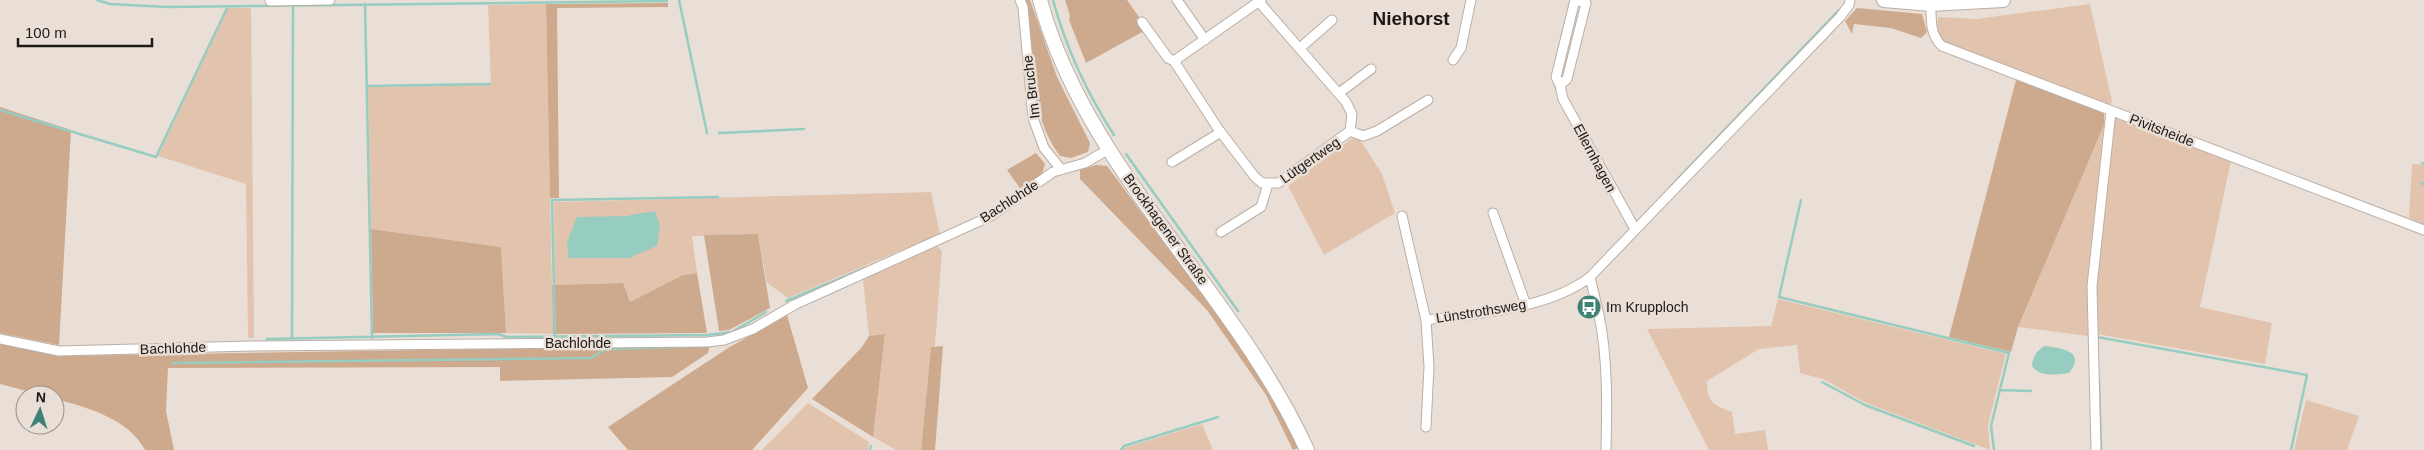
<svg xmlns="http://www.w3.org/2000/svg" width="2424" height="450" font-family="Arial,sans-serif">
  <rect width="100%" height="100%" fill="#eadfd6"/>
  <path fill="#e2c4ae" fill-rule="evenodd" d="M546,4L553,334L506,333L501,247L371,229L368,87L491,85L488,5Z
    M2090,4L2112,101L2110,106L1944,43L1937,32L1938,17L1976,19Z
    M228,8H251L254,338H248L246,184L158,156Z
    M2116,116L2231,161L2200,307L2272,323L2265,364L2097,334L2096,287L2112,119Z
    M2104,125L2087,285L2088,336L2018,327Z
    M1359,138L1382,174L1395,213L1324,255L1288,186L1351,139Z
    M2412,164L2424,165V224L2409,218Z
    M931,192L940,234L788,298L767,283L758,234L692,236L697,273L683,275L630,302L622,283L555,285L554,202ZM655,212L657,246L644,251L625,216Z
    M936,245L942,251L935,346L931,347L921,450H896L873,437L885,334L869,336L863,279Z
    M1778,299L2006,354L1988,425L1990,450L1866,403L1823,379L1800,373L1797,345L1759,349L1707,381C1707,402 1713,405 1732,412L1735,434L1765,430L1768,450H1709L1647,329L1771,326Z
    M2306,400L2359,416L2347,450H2294Z
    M808,403L869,442L868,450H762Z
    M1202,424L1213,450H1122L1124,448Z"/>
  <path fill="#cda98d" d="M1024,0H1030L1057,77L1090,143L1088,152L1071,158L1060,156C1029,115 1032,56 1027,7Z
    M1065,0H1127L1139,17L1136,20L1144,31L1086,63L1069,20L1070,16Z
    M668,3V7L557,8L559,198H550L546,4Z
    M1857,8L1922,14L1927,32L1921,38L1891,28L1854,24L1852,34L1845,21Z
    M2016,80L2104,112V125L2018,327L2011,352L1949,337Z
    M0,107L71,130L59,345L0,333Z
    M1036,153L1045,164L1042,174L1020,188L1007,170Z
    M1096,165L1107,166L1243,349L1271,392L1298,448L1293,450L1266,395L1207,310L1080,179V170Z
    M371,229L501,247L506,333H373Z
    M758,234L770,308L729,330L719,331L704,235Z
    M697,273L707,333L553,334L552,285L623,283L630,302L683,275Z
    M787,315L808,388L752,450H628L608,427L728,348Z
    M885,334L873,437L812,399L862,347L869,336Z
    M0,344L60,356L710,345L708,353L672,377L500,381V367L168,368L166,411L174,450H145C129,419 87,407 55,399V395H42L0,384Z
    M943,346L935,450H921L931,347Z"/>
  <path fill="#97ccc1" d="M655,211L660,225L657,246L629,258H569L567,242L577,217L625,216Z
    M2044,346C2061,348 2087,351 2069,373C2056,374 2041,378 2032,366C2033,356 2036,352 2044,346Z"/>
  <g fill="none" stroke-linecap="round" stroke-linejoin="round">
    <path stroke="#97ccc1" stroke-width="2.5" d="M97,0L110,4L167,7L667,1
      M679,0L707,133
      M1053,0C1066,48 1087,93 1114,135
      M365,4L372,338
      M367,86L490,84
      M0,110L156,157L228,6
      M719,133L804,129
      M1126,154L1238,311
      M2422,163L2424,164
      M2421,183L2424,184
      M1670,187L1839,10
      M1801,200L1779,297L2009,353L1991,426L1994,450
      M786,301L865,268
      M555,336L552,200L718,197
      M2097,337L2307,375L2291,450
      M267,339L498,334L507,337L707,335L732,332L766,312
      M292,339L293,5
      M173,363L591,358L606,349L707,346
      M1822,382L1865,405L1974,446
      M2099,382L2101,450
      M2000,390L2031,391
      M870,450L871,446
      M1121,450L1124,446L1218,417"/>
    <defs>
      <path id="street" d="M1020,0L1023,7L1033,118L1044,148L1060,168
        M1177,0L1205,40
        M1575,0L1556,77L1560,85L1567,79L1586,3L1575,0
        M270,1L330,0
        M1931,4C1931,19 1930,35 1942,46L2424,230
        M1142,22L1168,58L1174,61L1219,130L1255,177L1262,183H1278L1350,131L1352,114L1346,102L1259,2
        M1300,48L1332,20
        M1453,60L1461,48L1471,0
        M1174,61L1261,0
        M1560,85L1563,99L1635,229
        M1339,93L1371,69
        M1350,131L1363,136L1377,131L1428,100
        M1172,162L1221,132
        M1493,213L1526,305
        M1402,216L1426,320L1429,367L1426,427
        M1221,232L1261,207L1268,184
        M1590,277C1593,290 1596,302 1599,315C1608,359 1607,405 1606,450
        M1426,320C1476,314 1549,309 1590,277L1840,17L1849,5L1850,0
        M0,339L59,351L251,346L707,342L724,340L753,329L794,305L991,216L1053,172L1085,163L1109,149
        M2096,450L2092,286L2111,111"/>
      <path id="secondary" d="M1040,0C1086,170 1235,291 1307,450
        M1884,0L1931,4L2003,0"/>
    </defs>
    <use href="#street" stroke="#baafa6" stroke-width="11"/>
    <use href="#secondary" stroke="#baafa6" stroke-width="16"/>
    <use href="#street" stroke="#fff" stroke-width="9"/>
    <use href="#secondary" stroke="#fff" stroke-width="14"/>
  </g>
  <defs>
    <symbol id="bus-disc" viewBox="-11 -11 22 22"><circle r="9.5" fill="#3e8276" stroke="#eadfd6"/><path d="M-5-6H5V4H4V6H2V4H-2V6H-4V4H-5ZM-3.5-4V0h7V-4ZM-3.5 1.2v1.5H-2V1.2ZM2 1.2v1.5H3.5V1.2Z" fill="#fff"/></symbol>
  </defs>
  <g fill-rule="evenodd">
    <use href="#bus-disc" x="1575" y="293" width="28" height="28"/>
  </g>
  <g text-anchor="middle" stroke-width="5" stroke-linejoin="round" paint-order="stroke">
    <g font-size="14" fill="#1d1916" stroke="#eadfd6">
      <text transform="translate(1031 87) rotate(-97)" y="5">Im Bruche</text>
      <text transform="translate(2162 130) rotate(21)" y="5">Pivitsheide</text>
      <text transform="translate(1595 158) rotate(62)" y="5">Ellernhagen</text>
      <text transform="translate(1310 160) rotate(-35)" y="5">Lütgertweg</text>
      <text transform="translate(1009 201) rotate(-33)" y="5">Bachlohde</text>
      <text transform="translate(1166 229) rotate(54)" y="5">Brockhagener Straße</text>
      <text transform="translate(1481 311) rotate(-9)" y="5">Lünstrothsweg</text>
      <text x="578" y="348">Bachlohde</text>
      <text transform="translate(173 348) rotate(-2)" y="5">Bachlohde</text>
    </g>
    <g font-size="14" fill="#1d1916" stroke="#eadfd6" text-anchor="start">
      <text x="1606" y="312">Im Krupploch</text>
    </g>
    <g font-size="19" font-weight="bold" fill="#1d1916" stroke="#eadfd6">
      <text x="1411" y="25">Niehorst</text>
    </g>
  </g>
  <g transform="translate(40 410) rotate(4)"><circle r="24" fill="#eadfd6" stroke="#989089"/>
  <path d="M0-4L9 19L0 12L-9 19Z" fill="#3e8276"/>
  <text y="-8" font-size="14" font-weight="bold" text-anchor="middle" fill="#1d1916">N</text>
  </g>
  <path d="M18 38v8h134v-8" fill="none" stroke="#1d1916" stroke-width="2.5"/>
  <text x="25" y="38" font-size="15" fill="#1d1916" stroke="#eadfd6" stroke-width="4" paint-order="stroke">100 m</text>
</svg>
